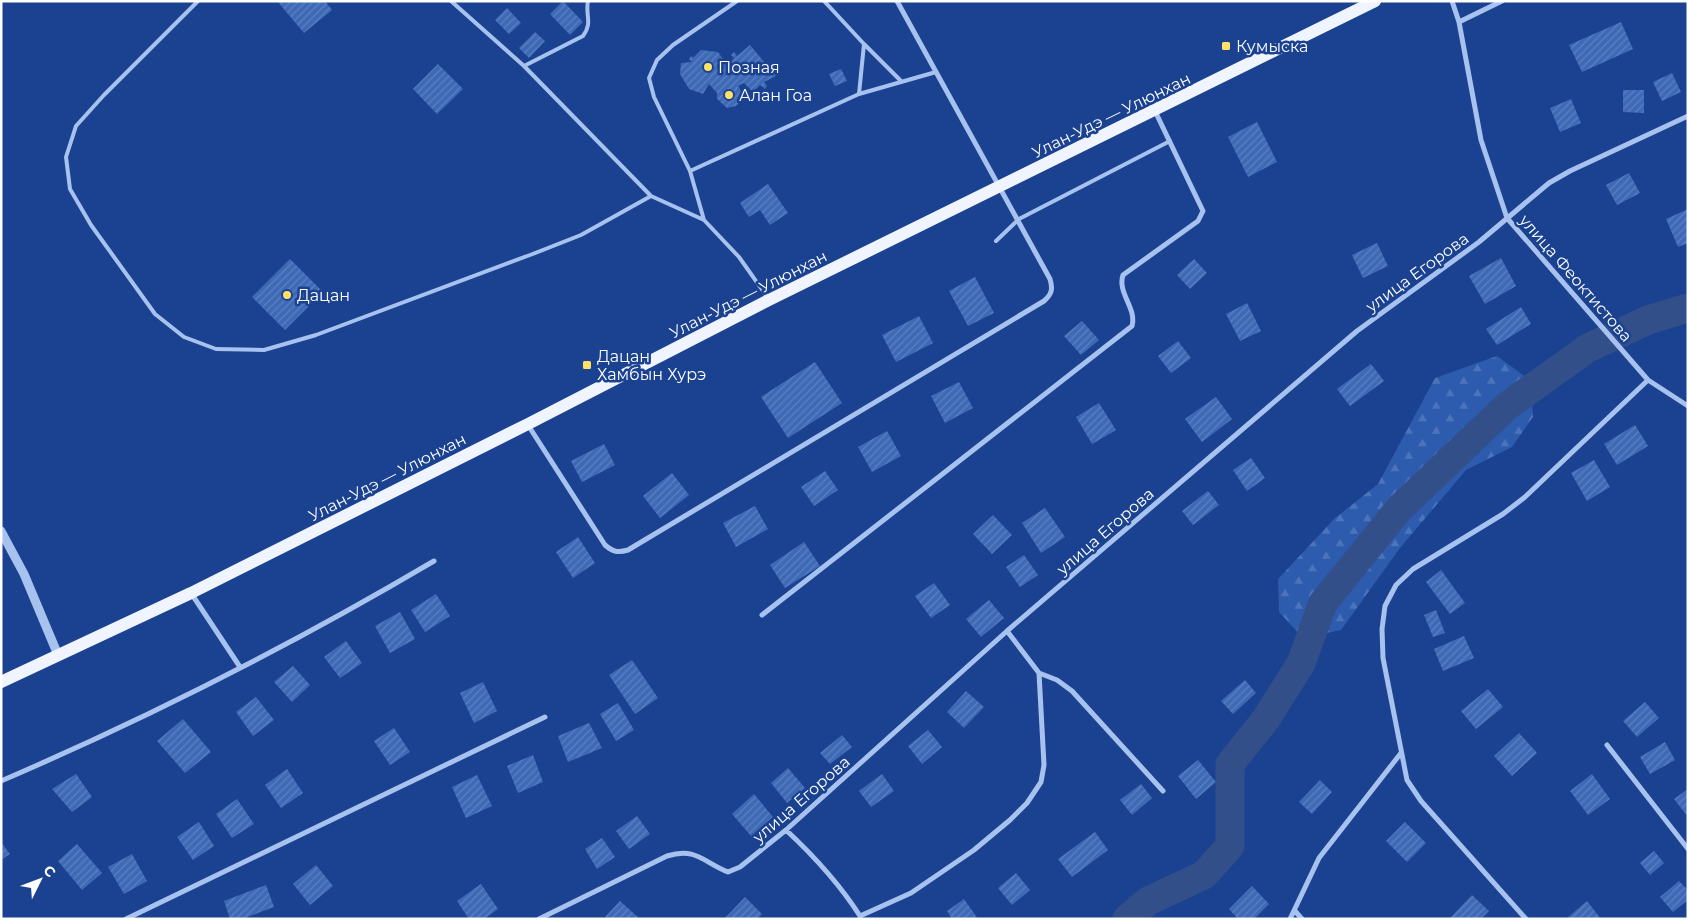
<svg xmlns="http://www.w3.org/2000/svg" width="1689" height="920" font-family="Montserrat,sans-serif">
  <defs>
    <pattern id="forest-firs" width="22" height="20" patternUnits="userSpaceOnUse" patternTransform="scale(1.25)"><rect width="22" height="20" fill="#2d5bae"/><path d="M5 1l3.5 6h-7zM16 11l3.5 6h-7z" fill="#4c74ba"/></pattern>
    <pattern id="building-hatch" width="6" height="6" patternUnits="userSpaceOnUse" patternTransform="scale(1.25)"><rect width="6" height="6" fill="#3e69b6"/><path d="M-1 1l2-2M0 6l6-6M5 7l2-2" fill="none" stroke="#5b80c1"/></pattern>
  </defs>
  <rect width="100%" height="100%" fill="#1a4290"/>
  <path fill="url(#forest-firs)" d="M1497,356L1531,381L1533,417L1512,447L1466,470L1400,548L1341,630L1303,638L1279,612L1278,579L1334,519L1378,484L1435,378Z"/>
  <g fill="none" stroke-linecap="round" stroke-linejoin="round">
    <path stroke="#324f89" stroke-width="29" d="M1127,919L1148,901L1204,875L1230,846V764L1266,719L1301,663L1323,603L1399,509L1507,406L1588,348L1648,320L1688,308"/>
  </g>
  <path fill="url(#building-hatch)" d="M277,1H325L332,10L304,33Z
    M563,1L583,22L570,35L550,14Z
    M507,8L521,23L509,34L495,20Z
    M1621,22L1633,49L1582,72L1569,45Z
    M535,32L545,41L529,58L519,48Z
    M750,45L776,76L764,82L767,86L765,89L760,85L753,92L744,83L738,86L741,91V101L736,106L727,108L717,99V93L709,84L703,94L689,89L680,74L681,63L692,62L689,59L691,56L693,58L701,50L718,52L725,62L728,60L730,62L734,58L731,55L734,52L737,56Z
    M438,64L463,89L437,114L413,89Z
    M841,69L847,81L835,86L829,74Z
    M1672,73L1681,92L1662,101L1653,82Z
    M1623,90H1644V113L1623,112Z
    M1571,99L1581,123L1560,132L1550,108Z
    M1257,122L1277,162L1248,177L1228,137Z
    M1629,173L1640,193L1617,205L1606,185Z
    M768,184L788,213L770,225L760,210L749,217L740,203Z
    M1688,209V243L1678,247L1666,219Z
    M1377,243L1388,266L1363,278L1352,255Z
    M1501,258L1516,286L1485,304L1469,276Z
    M290,259L323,292L285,330L252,297Z
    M1194,259L1207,273L1190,289L1177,275Z
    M975,277L994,313L968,326L949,291Z
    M1247,303L1261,331L1240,341L1226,314Z
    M1521,307L1531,324L1497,345L1486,329Z
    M919,316L933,343L896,362L882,335Z
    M1082,321L1099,340L1081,355L1064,336Z
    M1178,341L1191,358L1171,373L1158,356Z
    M815,362L842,403L788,438L761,397Z
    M1371,364L1384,381L1350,406L1337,389Z
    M959,382L973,408L945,423L931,396Z
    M1216,397L1232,419L1202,442L1185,419Z
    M1099,403L1116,430L1092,444L1076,417Z
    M1635,425L1648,446L1617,465L1604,444Z
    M887,431L901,456L872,472L858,447Z
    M604,444L615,465L582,482L571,461Z
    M1251,458L1265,478L1247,491L1233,470Z
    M1594,460L1610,487L1587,501L1571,473Z
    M825,471L838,490L814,506L801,487Z
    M672,473L689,495L660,518L643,496Z
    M1208,491L1219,505L1193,525L1182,511Z
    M755,506L768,529L736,547L723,523Z
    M1045,508L1065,537L1041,553L1022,523Z
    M993,515L1012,535L992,554L973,534Z
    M578,537L595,563L573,578L556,552Z
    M804,542L820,566L785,588L770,565Z
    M1024,555L1038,575L1020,587L1006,567Z
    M1441,570L1465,603L1450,614L1426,582Z
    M934,583L950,605L931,618L915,596Z
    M436,594L450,616L425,632L411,610Z
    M989,600L1004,618L981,637L966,619Z
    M1436,610L1445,633L1433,637L1424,615Z
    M400,612L415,639L390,653L375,626Z
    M1464,636L1474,658L1443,671L1434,649Z
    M346,641L362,663L340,678L324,657Z
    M632,660L658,698L635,714L609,675Z
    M293,666L310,685L292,702L274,682Z
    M1245,680L1256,693L1233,714L1221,701Z
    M483,682L497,711L474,723L460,693Z
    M1488,689L1503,707L1476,729L1461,711Z
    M966,691L984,707L964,728L947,712Z
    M256,697L274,720L253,736L236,712Z
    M1645,702L1659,718L1637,737L1623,721Z
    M618,703L634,730L616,741L600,714Z
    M183,719L211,752L185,773L157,741Z
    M589,723L602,748L568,762L558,736Z
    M394,728L410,752L390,765L374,741Z
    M928,730L942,747L922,764L908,746Z
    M1519,733L1537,753L1512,776L1494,756Z
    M842,735L852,747L830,764L820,753Z
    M1665,742L1675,760L1650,774L1640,757Z
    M533,755L543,782L518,793L507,766Z
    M1198,760L1216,782L1196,799L1178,776Z
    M788,768L805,788L787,803L771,783Z
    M287,769L303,793L281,808L265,785Z
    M76,774L92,797L72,812L52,789Z
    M882,774L894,791L871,807L859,791Z
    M1592,774L1610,799L1588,815L1570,791Z
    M477,775L492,806L466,818L452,787Z
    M1320,780L1332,792L1312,814L1299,802Z
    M1141,784L1152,798L1132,815L1120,800Z
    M1688,789V817L1674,799Z
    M754,794L773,817L751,836L732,814Z
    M237,799L254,824L232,838L216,814Z
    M637,816L650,834L629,849L616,831Z
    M199,822L214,846L193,860L177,837Z
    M1405,822L1426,843L1407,862L1386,841Z
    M1095,832L1108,850L1072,877L1058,859Z
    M602,838L615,857L597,869L585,849Z
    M1,842L10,854L1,860Z
    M77,844L102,873L82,890L58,861Z
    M1654,851L1664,863L1650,875L1640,863Z
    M132,854L147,881L124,894L108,867Z
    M316,865L333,886L310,905L293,884Z
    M1016,873L1030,890L1012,905L998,888Z
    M1679,881L1688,890V900L1673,912L1660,897Z
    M481,884L498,909L484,919H469L457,901Z
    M266,885L274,907L242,919H230L224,901Z
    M1252,886L1269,904L1254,919H1238L1229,909Z
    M1472,895L1489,911L1481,919H1449Z
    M745,897L762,914L757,919H724Z
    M964,899L978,919H952L947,911Z
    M620,901L640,919H608L605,917Z
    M1587,901L1601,919H1566Z"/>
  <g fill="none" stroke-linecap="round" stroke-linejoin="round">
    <path stroke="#a8c2ef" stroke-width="4" d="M198,1L104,95L76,126L66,157L70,189L91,225L155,314L184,337L216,349L264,350L316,335L530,255L581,235L651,196
      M451,1L524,66L651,196L704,220
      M737,1L673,45L657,60L649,78L654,97L690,171L704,220L739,257L768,298
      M864,44L901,81
      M524,66L583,36C593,23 585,15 588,1
      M859,94L936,72
      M690,171L859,94L864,44L824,1
      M996,241L1019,219L1170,141"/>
    <path stroke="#a8c2ef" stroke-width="5" d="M1452,1L1459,22L1502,1
      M1459,22L1481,140L1507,218L1648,380L1688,406
      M528,425L605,545C613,552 618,553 628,550L1044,301C1052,294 1053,289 1050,279L897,1
      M191,593L240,667
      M762,615L1132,326C1137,308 1117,293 1123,275L1198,221L1203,211L1155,111
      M1039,673L1057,680L1072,691L1163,791
      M1607,745L1688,849
      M1,781C150,717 295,643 434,561
      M786,830C815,857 839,883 860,916L911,893L974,850L1010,820L1027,803L1041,782L1044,765L1039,673L1007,631
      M1295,911L1302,919
      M126,919L545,717
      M539,919L667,856C696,847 703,862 728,872L740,867L786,830L1007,631L1357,331L1479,242L1549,183L1570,171L1688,116
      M1290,919L1319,858L1401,753
      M1526,919L1421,801L1407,780L1383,658L1382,629L1385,606L1396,585L1413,569L1503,514L1525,497L1648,380"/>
    <path stroke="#a8c2ef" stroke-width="9" d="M1,531L24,574L58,655"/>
    <path stroke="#f0f4ff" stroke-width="12" d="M1,682L191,593L528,424L769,300L1375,1"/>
  </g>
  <g fill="#ffe166" stroke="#1a4290" stroke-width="2">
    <rect x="1221" y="41" width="10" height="10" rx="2.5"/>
    <circle cx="708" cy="67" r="5"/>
    <circle cx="729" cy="95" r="5"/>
    <circle cx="287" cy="295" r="5"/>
    <rect x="582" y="360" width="10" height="10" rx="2.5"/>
  </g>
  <g text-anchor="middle" stroke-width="5" stroke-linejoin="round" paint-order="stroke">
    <g font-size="16" fill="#fff" stroke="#1a4290" text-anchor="start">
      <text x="1236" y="52">Кумыска</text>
      <text x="718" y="73">Позная</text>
      <text x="739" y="101">Алан Гоа</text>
      <text x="297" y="301">Дацан</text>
      <text x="597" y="362">Дацан<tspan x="597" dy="18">Хамбын Хурэ</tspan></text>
    </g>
    <g font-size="16" fill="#fff" stroke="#1a4290">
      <text transform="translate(1111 115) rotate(-26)" y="6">Улан-Удэ — Улюнхан</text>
      <text transform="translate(1417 272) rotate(-36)" y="6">улица Егорова</text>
      <text transform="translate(1576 278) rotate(49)" y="6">улица Феоктистова</text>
      <text transform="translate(748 294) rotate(-27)" y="6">Улан-Удэ — Улюнхан</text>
      <text transform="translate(387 477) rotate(-27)" y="6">Улан-Удэ — Улюнхан</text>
      <text transform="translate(1105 531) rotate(-41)" y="6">улица Егорова</text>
      <text transform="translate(801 799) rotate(-41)" y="6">улица Егорова</text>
    </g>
  </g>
  <rect width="1689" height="920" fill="none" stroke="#ffffff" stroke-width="5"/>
  <g transform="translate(40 880) rotate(48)" stroke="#1a4290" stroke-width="4" paint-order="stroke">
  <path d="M0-4L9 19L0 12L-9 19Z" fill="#ffffff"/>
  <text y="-8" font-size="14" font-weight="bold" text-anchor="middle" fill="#ffffff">С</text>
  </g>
</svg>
